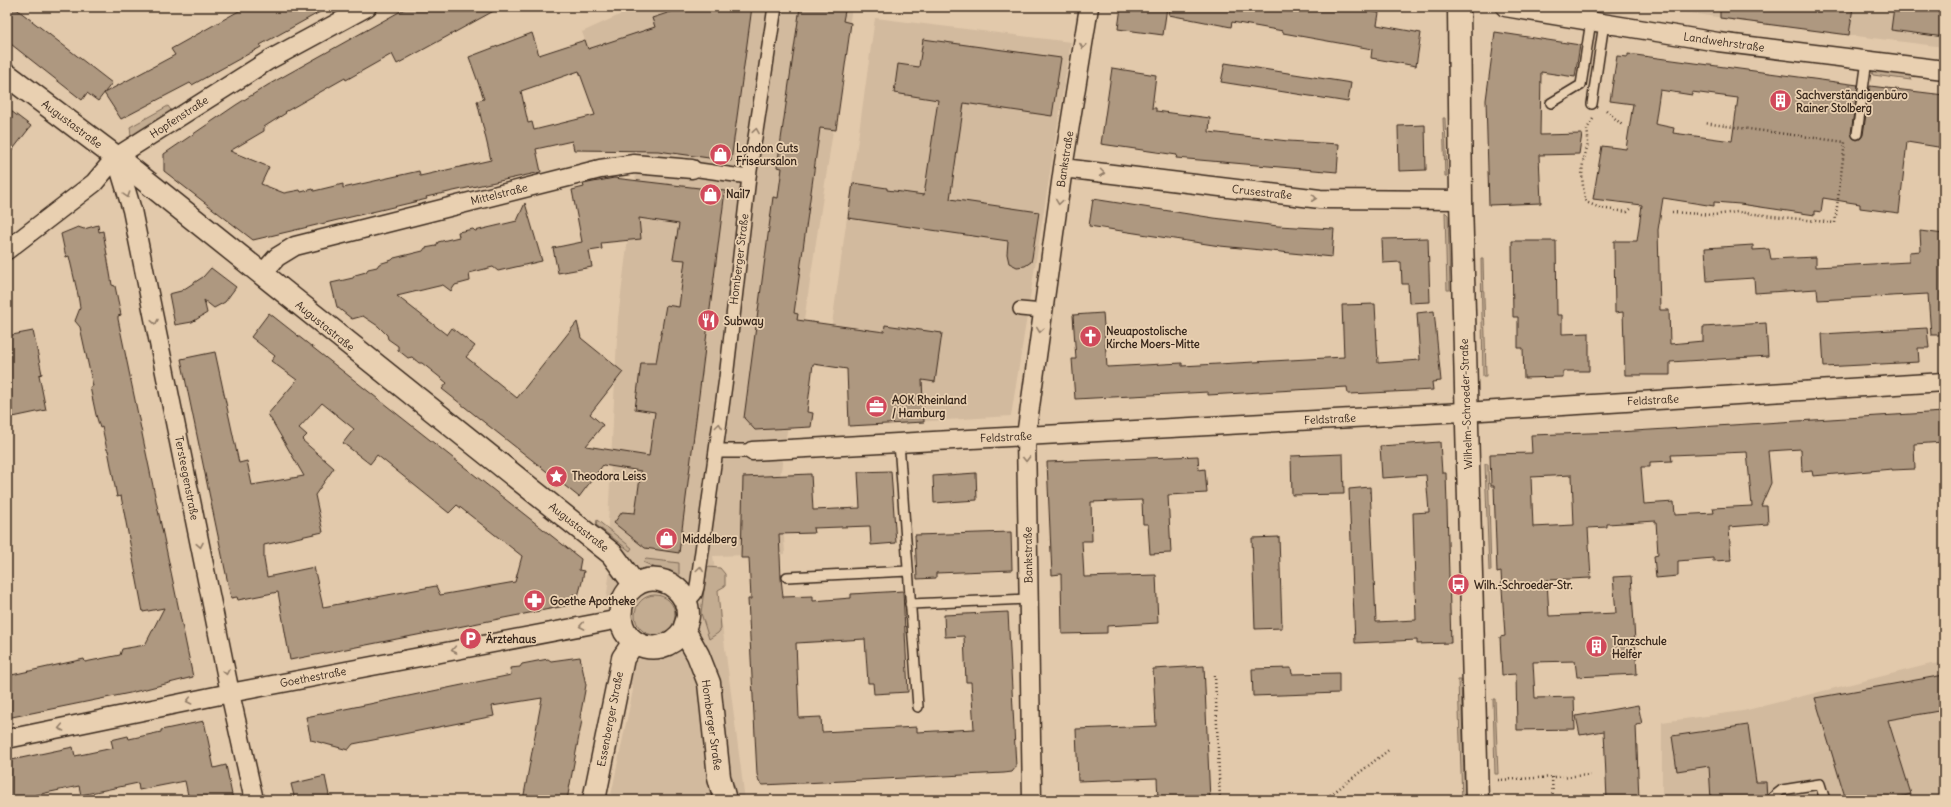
<svg xmlns="http://www.w3.org/2000/svg" width="1951" height="807" font-family="Delius,sans-serif">
  <rect width="100%" height="100%" fill="#e2c9ab"/>
  <filter id="ink" filterUnits="userSpaceOnUse"><feTurbulence type="fractalNoise" baseFrequency=".025" numOctaves="2"/><feDisplacementMap in="SourceGraphic" scale="8" xChannelSelector="R" yChannelSelector="G"/><feConvolveMatrix kernelMatrix="1 2 1 2 8 2 1 2 1" color-interpolation-filters="sRGB"/></filter>
  <g filter="url(#ink)">
    <path fill="#d2ba9e" d="M637,7H852L780,477L785,554L713,556L745,800H610L633,690L606,602L612,552L607,544L618,318L644,110L609,106L582,32Z
      M1652,7H1944V47L1769,25Z
      M875,18L1071,42L1011,416L849,426L847,369L878,373L884,332L832,324Z
      M1944,663V800H1662V722L1743,711L1931,664Z"/>
    <path fill="#c3ac91" stroke="#7f6b58" d="M1871,69L1907,71L1911,80L1873,75Z
      M168,106L173,113L131,136L130,127Z
      M1443,118H1445L1447,176H1445Z
      M1445,212L1448,215L1450,290H1447Z
      M1481,259H1483L1486,376H1483Z
      M1485,464H1488L1491,571H1489Z
      M597,520L632,548L630,551L596,525Z
      M646,559L679,563V579L643,562Z
      M707,567L720,568L725,574V586L718,590L721,629L718,633L709,639L701,613Z
      M635 615a20 20 0 1 1 40 0a20 20 0 1 1-40 0Z
      M1458,680H1461L1465,800H1462Z
      M1493,699H1495L1498,774H1495Z"/>
    <path fill="#ae9880" stroke="#3b2a1e" fill-rule="evenodd" d="M7,7H14L112,83L98,101L87,93L82,100L7,41Z
      M246,7H329L260,45L261,47L192,85L190,83L121,119L104,93L175,55L171,49Z
      M408,7H501L397,64L392,54L346,80L345,78L285,112L286,113L264,127V131L230,151L269,167L261,184L284,193L300,190L301,192L313,189L314,191L343,184V188L419,171L420,176L491,160L477,101L484,99L469,57L532,33L539,55L585,40L588,49L655,27L652,18L686,7H752L731,161L658,151L574,150L572,141L536,149L541,172L426,197L427,199L253,240L164,171V154L236,105L268,85ZM579,71L595,115L534,130L532,122L528,123L521,91Z
      M800,7H839V10L845,11L843,21L851,23L836,130L820,128L794,313L798,314L797,320L884,332L885,325L942,333L935,382L922,380L924,422L849,426L847,369L813,364L807,412L813,413L811,427L755,430L744,418L773,197L778,198L782,168L777,167Z
      M1121,7H1167L1163,35L1118,29Z
      M1170,7H1348L1379,13L1377,25L1421,33L1416,66L1371,58L1372,49L1283,33V31L1232,22L1231,27L1169,15Z
      M1720,7H1853L1849,35L1720,18Z
      M1894,7H1944V37L1891,30Z
      M1495,32L1580,45L1575,77L1541,72L1540,135L1582,134L1579,154L1539,155L1541,203L1489,205L1486,100Z
      M923,39L1061,58L1052,116L964,103L950,199L1039,212L1032,258L1031,262L1025,266L1017,267L1009,263L1007,254L1008,241L848,218L853,183L887,188V190L924,195L938,100L894,93L898,64L919,67Z
      M1628,54L1858,85L1851,133L1853,138L1857,140L1861,138L1863,135L1870,86L1944,95V148L1907,142L1899,213L1860,208V204L1823,198L1821,212L1815,211V215L1740,204L1714,202V206L1663,198L1658,230L1660,310H1669L1670,344L1703,341V327L1766,323L1768,356L1670,362V375H1625L1623,312L1615,313L1614,241H1637L1642,205L1593,199L1602,146L1626,149L1633,104L1610,101L1617,56L1628,57ZM1660,90L1692,95V92L1738,98L1732,141L1673,133L1674,128L1655,124Z
      M1225,63L1351,83L1348,102L1221,82Z
      M1112,68L1156,75L1152,108H1156V111L1210,118L1209,132L1288,141L1339,144L1337,172L1176,158L1177,155L1101,144Z
      M7,108L31,126L7,157Z
      M1425,125L1426,170L1399,171L1398,126Z
      M614,178L725,191L679,553L645,548L614,523L622,512L635,513L641,471L603,465L579,497L442,389L447,383L422,363H419L412,357L408,358L398,350V346L388,339L387,335L378,326L363,316L352,319L337,307L331,283L353,278L355,275L366,272L368,269L377,267L379,264L392,260L394,258L423,251L425,248L436,246L438,242L459,237L458,232L473,229L475,231L483,229L517,221L525,203L542,261L498,271L493,267L469,273L470,281L455,285L451,291L443,285L397,296L447,335L452,328L475,346L466,357L517,398L577,322L581,338L623,372L590,414L603,425L586,446L649,456L655,412L635,409L641,363H656L666,305L679,307L685,260L673,259L679,224L639,218L641,239L601,243L602,249L589,251L592,267L558,273L553,248L582,242L572,190L584,187L583,184Z
      M1093,199L1214,218L1278,226L1334,229L1332,257L1220,246L1089,226Z
      M98,225L99,232L103,231L112,285L115,286L121,315L118,316V319L193,677L130,693L7,718V676L84,659L85,662L120,655L122,649L145,645L164,608L143,612L121,496L117,497L108,450H107L102,427L100,428L96,415L90,387L93,386L80,327L75,321L80,308L78,295L69,256L66,257L61,234L78,227L84,229Z
      M1920,231L1944,234V335H1931L1928,294L1818,300L1817,289L1755,293L1754,278L1707,281L1705,248L1753,245V250L1769,249L1771,259L1816,257V267L1909,262V252L1921,251Z
      M1428,238L1430,302L1409,303L1408,284H1402L1401,262L1383,263L1382,239Z
      M1512,241H1556L1557,315H1562V334L1589,333V371H1563V377L1524,378L1523,348H1518V317H1513Z
      M211,268L236,287L225,302L214,308L204,300L207,313L192,322L175,325L169,294L181,291L203,277Z
      M1375,304L1378,363L1420,360L1417,313L1434,311L1441,381L1432,382L1433,390L1350,394H1348L1347,387L1208,395V392L1075,399L1072,359H1076L1073,315L1103,313L1107,367L1182,363V366L1344,357L1342,305Z
      M269,313L581,559L579,570L584,571L582,582L578,596L573,594L570,605L290,660L278,592L238,600L237,597L231,598L181,359L215,352L239,463L247,461L252,485L304,476L268,414L297,380L271,361L275,356L251,337ZM322,403L354,429L343,443L370,464L377,455L449,513L457,505L522,556L515,582L440,595L436,586L323,607L314,567L267,577L264,559V545L323,532L315,495L334,468L302,440L307,435L299,428Z
      M1927,328L1929,348H1918L1919,362L1824,367L1822,334Z
      M33,331L42,374L39,375L46,410L13,417L7,387V336Z
      M1944,412V442L1914,444L1915,469L1892,470V469L1813,476L1812,471L1802,472L1801,449L1768,451L1771,483L1761,506H1767L1768,524L1729,527L1731,560L1713,561V558L1678,561V576L1656,578L1654,556L1658,555L1656,521L1607,524V527L1588,528L1591,578L1547,580L1549,616L1616,613L1613,577L1631,576L1637,674L1577,677L1575,661L1533,662L1535,698L1574,697L1575,729L1517,730L1516,674L1502,675L1500,637L1505,636L1501,572L1497,573L1494,486H1491L1490,454L1532,453L1531,435L1618,432ZM1747,452L1752,506L1713,508L1714,513L1675,515L1674,502L1644,504L1641,467H1650V462L1672,461L1671,455ZM1572,475L1574,525L1533,527L1531,477Z
      M1440,442L1442,473H1446L1451,643L1417,644V640L1355,643L1349,489L1370,487L1376,622L1416,620L1413,513L1429,512L1426,475L1382,478L1380,446Z
      M1343,454L1344,494L1292,495L1291,456Z
      M1198,456L1199,470L1205,469L1207,493L1168,495L1171,553L1150,554L1148,524H1143L1142,500L1091,502L1092,541H1082L1084,577L1156,575L1158,623L1107,626V633L1062,634L1061,574L1052,575L1047,462Z
      M891,471L896,543L871,545L870,526L813,528L814,533L779,534L781,578L783,597L813,596V601L851,598V594L903,591L908,692L874,694L873,683H868L865,639L796,643L799,718L821,717L822,732L917,727V732L974,729L971,682H966L964,636L945,637L944,615L1008,612L1016,767L1012,772L1004,773L763,785L759,782L757,774L748,599H751L749,558H741L743,477L811,474L813,510L860,508L858,472Z
      M976,473L977,500L934,503L933,476Z
      M1011,532L1012,570L936,573V578L917,579L915,535Z
      M1279,537L1282,628L1255,629L1252,538Z
      M580,657L586,685L580,717L582,720L567,800H523L542,698L492,706L494,716L353,744L348,750L311,740L306,717L511,675L510,668L520,667L522,664L548,659L551,661Z
      M1204,666L1210,800H1158L1157,778L1078,781L1076,729L1156,726L1153,669Z
      M1291,668L1292,674L1339,673V693L1253,696L1252,669Z
      M1944,675V710L1888,720L1911,794L1890,800H1846L1815,698Z
      M1638,705L1642,724L1636,725L1639,800H1607L1604,731L1580,735L1576,716Z
      M204,721L214,768L226,765L233,800H189L185,781L139,790L138,783L81,795L79,786L36,795L37,797L24,800H7V761L73,747L75,756L113,748L111,740L128,736L129,739L161,732V730Z
      M1748,725L1756,782H1766L1767,800H1711L1709,766L1677,771L1672,736Z
      M325,776L330,800H295L291,784Z"/>
    <g fill="none" stroke-linecap="round" stroke-linejoin="round">
      <defs>
        <path id="service" d="M1551,103L1581,85L1591,21
          M1592,104L1604,23
          M1857,134L1867,60
          M899,443L918,707
          M787,577L908,571
          M910,604L1028,599
          M1773,800V797L1782,790L1820,784L1825,800"/>
        <path id="pedestrian" d="M692,169L749,177
          M1020,309L1043,311
          M716,451H752
          M686,604L695,594L697,587L726,378L749,177L775,7"/>
        <path id="minor" d="M1505,7L1718,42L1944,70
          M116,157L132,210L230,693L254,800
          M1063,168L1320,199L1461,200
          M7,250L94,183L116,157L269,60L367,7
          M261,275L277,257L295,246L600,169L634,164L692,169
          M752,451L1481,411L1944,382
          M7,739L230,693L620,619
          M1032,800L1026,436L1063,168L1089,7"/>
        <path id="tertiary" d="M7,75L116,157L612,554L635,585
          M684,630C657,667 607,640 624,598C628,589 638,582 647,580C669,577 688,593 688,615C688,620 685,625 684,630L698,655L709,683L719,777L725,800
          M594,800L623,658L634,642"/>
        <path id="secondary" d="M1459,7L1461,200L1477,800"/>
      </defs>
      <use href="#service" stroke="#3b2a1e" stroke-width="12"/>
      <use href="#pedestrian" stroke="#3b2a1e" stroke-width="16"/>
      <use href="#minor" stroke="#3b2a1e" stroke-width="21"/>
      <use href="#tertiary" stroke="#3b2a1e" stroke-width="25"/>
      <use href="#secondary" stroke="#3b2a1e" stroke-width="25"/>
      <path stroke="#3b2a1e" stroke-width="2.5" stroke-dasharray="1 3" stroke-linecap="butt" d="M1606,110L1623,126
        M1593,119L1587,129C1590,147 1586,147 1583,163C1581,176 1583,189 1586,202L1600,208L1627,212L1633,207
        M1672,212L1713,215L1737,212L1835,223L1845,142L1704,123
        M1215,675L1220,800
        M1552,777L1553,800
        M1498,780L1593,775
        M1324,800L1390,749"/>
      <use href="#service" stroke="#e9d0b1" stroke-width="9"/>
      <use href="#pedestrian" stroke="#e9d0b1" stroke-width="13"/>
      <use href="#minor" stroke="#e9d0b1" stroke-width="18"/>
      <use href="#tertiary" stroke="#e9d0b1" stroke-width="22"/>
      <use href="#secondary" stroke="#e9d0b1" stroke-width="22"/>
    </g>
    <defs><path id="oneway-chevron" d="M-2-3.5L2.5 0L-2 3.5" fill="none" stroke-width="1.6" stroke-linecap="round" stroke-linejoin="round"/></defs>
    <g stroke="#927d68">
      <use href="#oneway-chevron" transform="translate(1083 46) rotate(99)"/>
      <use href="#oneway-chevron" transform="translate(756 131) rotate(-81)"/>
      <use href="#oneway-chevron" transform="translate(1102 173) rotate(7)"/>
      <use href="#oneway-chevron" transform="translate(127 195) rotate(72)"/>
      <use href="#oneway-chevron" transform="translate(1314 198) rotate(6)"/>
      <use href="#oneway-chevron" transform="translate(1059 202) rotate(98)"/>
      <use href="#oneway-chevron" transform="translate(155 322) rotate(79)"/>
      <use href="#oneway-chevron" transform="translate(1040 330) rotate(98)"/>
      <use href="#oneway-chevron" transform="translate(719 426) rotate(-82)"/>
      <use href="#oneway-chevron" transform="translate(1026 459) rotate(89)"/>
      <use href="#oneway-chevron" transform="translate(200 545) rotate(79)"/>
      <use href="#oneway-chevron" transform="translate(700 569) rotate(-82)"/>
      <use href="#oneway-chevron" transform="translate(582 626) rotate(169)"/>
      <use href="#oneway-chevron" transform="translate(454 650) rotate(169)"/>
      <use href="#oneway-chevron" transform="translate(226 672) rotate(79)"/>
      <use href="#oneway-chevron" transform="translate(189 701) rotate(168)"/>
      <use href="#oneway-chevron" transform="translate(61 728) rotate(168)"/>
    </g>
  </g>
  <defs>
    <symbol id="building-disc" viewBox="-11 -11 22 22"><circle r="9.5" fill="#d1495b" stroke="#e9d0b1"/><path d="M-4-6H4V6H1V3H-1V6H-4ZM-2.5-4.3h1.7v1.8h-1.7ZM.8-4.3h1.7v1.8H.8ZM-2.5-1h1.7V.8h-1.7ZM.8-1h1.7V.8H.8Z" fill="#fff"/></symbol>
    <symbol id="shop-disc" viewBox="-11 -11 22 22"><circle r="9.5" fill="#d1495b" stroke="#e9d0b1"/><path d="M-5-2.5h2.3a2.7 3.5 0 0 1 5.4 0H5L5.5 6h-11ZM-1.5-2.5h3a1.5 2.3 0 0 0-3 0Z" fill="#fff"/></symbol>
    <symbol id="restaurant-disc" viewBox="-11 -11 22 22"><circle r="9.5" fill="#d1495b" stroke="#e9d0b1"/><path d="M-5-6h1v4h1v-4h1v4h1v-4h1v5L-1.5 .5V6h-2V.5L-5-1ZM5-6V6H3V1.5H1.5Q1.5-4 5-6Z" fill="#fff"/></symbol>
    <symbol id="church-disc" viewBox="-11 -11 22 22"><circle r="9.5" fill="#d1495b" stroke="#e9d0b1"/><path d="M-1.2-6h2.4v3.5h3.3v2.4h-3.3V6h-2.4V-.1h-3.3v-2.4h3.3Z" fill="#fff"/></symbol>
    <symbol id="office-disc" viewBox="-11 -11 22 22"><circle r="9.5" fill="#d1495b" stroke="#e9d0b1"/><path d="M-6-3h4V-5.5h4V-3h4V5H-6ZM-1-4.5V-3h2v-1.5ZM-6 0V1H6V0Z" fill="#fff"/></symbol>
    <symbol id="sight-disc" viewBox="-11 -11 22 22"><circle r="9.5" fill="#d1495b" stroke="#e9d0b1"/><path d="M0-6L1.8-2.2L6-1.7L2.9 1.2L3.7 5.4L0 3.3L-3.7 5.4L-2.9 1.2L-6-1.7L-1.8-2.2Z" fill="#fff"/></symbol>
    <symbol id="bus-disc" viewBox="-11 -11 22 22"><circle r="9.5" fill="#d1495b" stroke="#e9d0b1"/><path d="M-5-6H5V4H4V6H2V4H-2V6H-4V4H-5ZM-3.5-4V0h7V-4ZM-3.5 1.2v1.5H-2V1.2ZM2 1.2v1.5H3.5V1.2Z" fill="#fff"/></symbol>
    <symbol id="pharmacy-disc" viewBox="-11 -11 22 22"><circle r="9.5" fill="#d1495b" stroke="#e9d0b1"/><path d="M-2-6h4v4h4v4h-4v4h-4v-4h-4v-4h4Z" fill="#fff"/></symbol>
    <symbol id="parking-disc" viewBox="-11 -11 22 22"><circle r="9.5" fill="#d1495b" stroke="#e9d0b1"/><path d="M-3.5-5.5H1a3.5 3.5 0 0 1 0 7H-1V5.5H-3.5ZM-1-3.4V-.6H.8a1.4 1.4 0 0 0 0-2.8Z" fill="#fff"/></symbol>
  </defs>
  <g fill-rule="evenodd">
    <use href="#building-disc" x="1768" y="88" width="25" height="25"/>
    <use href="#shop-disc" x="708" y="142" width="25" height="25"/>
    <use href="#shop-disc" x="698" y="182" width="25" height="25"/>
    <use href="#restaurant-disc" x="696" y="308" width="25" height="25"/>
    <use href="#church-disc" x="1078" y="324" width="25" height="25"/>
    <use href="#office-disc" x="864" y="394" width="25" height="25"/>
    <use href="#sight-disc" x="544" y="464" width="25" height="25"/>
    <use href="#shop-disc" x="654" y="526" width="25" height="25"/>
    <use href="#bus-disc" x="1446" y="572" width="25" height="25"/>
    <use href="#pharmacy-disc" x="522" y="588" width="25" height="25"/>
    <use href="#parking-disc" x="458" y="626" width="25" height="25"/>
    <use href="#building-disc" x="1584" y="634" width="25" height="25"/>
  </g>
  <g text-anchor="middle" stroke-width="3.5" stroke-linejoin="round" paint-order="stroke">
    <g font-size="11" fill="#3b2a1e" stroke="#e9d0b1">
      <text transform="translate(1724 42) rotate(8)" y="4">Landwehrstraße</text>
      <text transform="translate(179 117) rotate(-33)" y="4">Hopfenstraße</text>
      <text transform="translate(72 124) rotate(37)" y="4">Augustastraße</text>
      <text transform="translate(1065 159) rotate(-81)" y="4">Bankstraße</text>
      <text transform="translate(1262 192) rotate(6)" y="4">Crusestraße</text>
      <text transform="translate(499 194) rotate(-14)" y="4">Mittelstraße</text>
      <text transform="translate(739 259) rotate(-83)" y="4">Homberger Straße</text>
      <text transform="translate(325 326) rotate(39)" y="4">Augustastraße</text>
      <text transform="translate(1653 400) rotate(-3)" y="4">Feldstraße</text>
      <text transform="translate(1466 404) rotate(-92)" y="4">Wilhelm-Schroeder-Straße</text>
      <text transform="translate(1330 419) rotate(-3)" y="4">Feldstraße</text>
      <text transform="translate(1006 437) rotate(-3)" y="4">Feldstraße</text>
      <text transform="translate(187 478) rotate(79)" y="4">Tersteegenstraße</text>
      <text transform="translate(579 527) rotate(38)" y="4">Augustastraße</text>
      <text transform="translate(1028 555) rotate(-91)" y="4">Bankstraße</text>
      <text transform="translate(313 677) rotate(-11)" y="4">Goethestraße</text>
      <text transform="translate(610 719) rotate(-79)" y="4">Essenberger Straße</text>
      <text transform="translate(712 725) rotate(82)" y="4">Homberger Straße</text>
    </g>
    <g font-size="11" font-weight="bold" fill="#3b2a1e" stroke="#e9d0b1" text-anchor="start">
      <text x="1796" y="99">Sachverständigenbüro<tspan x="1796" dy="13">Rainer Stolberg</tspan></text>
      <text x="736" y="152">London Cuts<tspan x="736" dy="13">Friseursalon</tspan></text>
      <text x="726" y="198">Nail7</text>
      <text x="724" y="325">Subway</text>
      <text x="1106" y="335">Neuapostolische<tspan x="1106" dy="13">Kirche Moers-Mitte</tspan></text>
      <text x="892" y="404">AOK Rheinland<tspan x="892" dy="13">/ Hamburg</tspan></text>
      <text x="572" y="480">Theodora Leiss</text>
      <text x="682" y="543">Middelberg</text>
      <text x="1474" y="589">Wilh.-Schroeder-Str.</text>
      <text x="550" y="605">Goethe Apotheke</text>
      <text x="486" y="643">Ärztehaus</text>
      <text x="1612" y="645">Tanzschule<tspan x="1612" dy="13">Helfer</tspan></text>
    </g>
  </g>
  <rect width="1951" height="807" fill="none" stroke="#e9d0b1" stroke-width="24"/>
  <rect x="12" y="12" width="1927" height="783" fill="none" stroke="#3b2a1e" stroke-width="1.5" filter="url(#ink)"/>
</svg>
